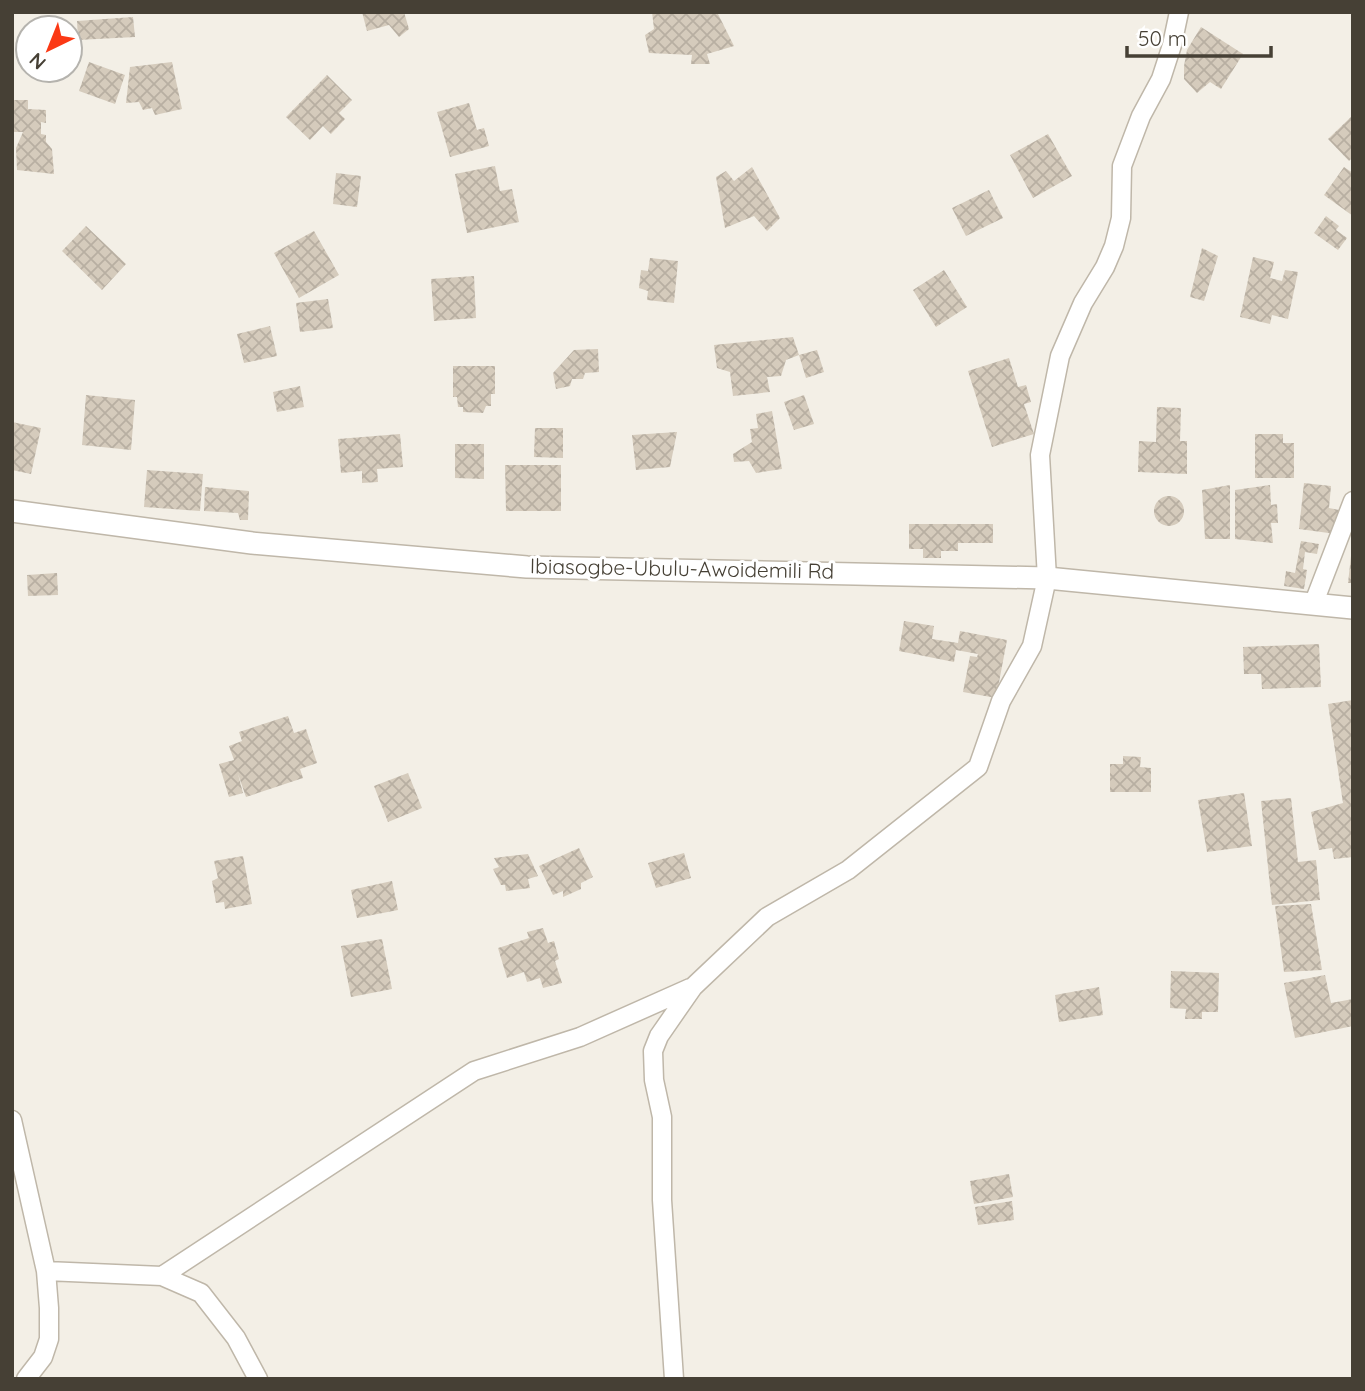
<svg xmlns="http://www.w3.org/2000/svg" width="1365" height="1391" font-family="Quicksand,sans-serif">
  <defs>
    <pattern id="building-cross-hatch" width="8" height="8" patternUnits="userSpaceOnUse" patternTransform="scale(1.75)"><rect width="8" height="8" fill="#d5cbbc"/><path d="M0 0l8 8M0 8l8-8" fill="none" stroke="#b8afa2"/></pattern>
  </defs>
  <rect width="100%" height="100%" fill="#f3efe6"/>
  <path fill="url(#building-cross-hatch)" d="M362,12H404L409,29L399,37L389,25L367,31Z
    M652,12H717L734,46L707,54L710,64H691L692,55L649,53L645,35L654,29Z
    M133,17L135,37L78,40L77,21Z
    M1201,27L1243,54L1221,89L1210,82L1197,93L1184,79V66L1187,50Z
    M89,62L125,75L115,104L79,91Z
    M172,62L182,109L155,115L152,108L143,110L139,102L126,103L130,67Z
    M327,75L352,100L339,113L345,119L331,134L323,126L310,140L286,117Z
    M12,100H28V109L46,110V123L41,122V134L46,135V142L52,149L54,174L17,170L16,148L23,132H12Z
    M469,103L477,130L484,128L489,146L450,157L437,112Z
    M1353,115V157L1349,161L1328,139Z
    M1048,134L1072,176L1033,198L1010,155Z
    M495,166L500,191L512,189L519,222L467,233L455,174Z
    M752,167L780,218L767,231L754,216L725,228L716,177L726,171L734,181Z
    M1344,167L1353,173V216L1324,195Z
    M336,173L361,176L357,207L333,204Z
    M989,190L1003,218L966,236L952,208Z
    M1326,216L1339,226L1336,230L1347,238L1338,250L1314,233Z
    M86,226L126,264L102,290L62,251Z
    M314,231L339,275L299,298L274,253Z
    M1202,248L1218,256L1204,301L1190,297Z
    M1253,257L1274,262L1270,278L1282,281L1285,270L1298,272L1288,319L1272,315L1270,324L1240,317Z
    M650,258L678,261L674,303L647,300L648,291L639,288L641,270L648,271Z
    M944,270L967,307L936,327L913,290Z
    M474,276L476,318L434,321L431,279Z
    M328,299L333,328L300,332L296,303Z
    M270,326L277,356L244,363L237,334Z
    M793,337L799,355L786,360L781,376L767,377L770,392L733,396L730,372L717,368L714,345Z
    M598,349L599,372L585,373L583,379H572L570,386L556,389L553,373L574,350Z
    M817,350L824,372L806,378L799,355Z
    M1009,358L1018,387L1026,385L1031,402L1024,404L1034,434L992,447L968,371Z
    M453,366H495V394H491V406H486L483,413L463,412V407H458L457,397H453Z
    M300,386L304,407L277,412L273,392Z
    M86,395L135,400L131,450L82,445Z
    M804,395L814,424L794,430L784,402Z
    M1157,407L1181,408L1180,441H1187V474L1138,472L1139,441L1156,442Z
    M772,411L782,469L756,473L749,461L734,462L733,454L752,442L750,429L758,428L756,414Z
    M12,422L41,428L31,474L12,470Z
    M535,428H563V458L534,457Z
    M677,432L670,467L636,470L632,435Z
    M400,434L403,467L377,469L378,482L362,483V471L341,473L338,439Z
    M1255,434H1283V443H1294V478H1255Z
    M455,444H484V479L455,478Z
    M505,465H561V511H506Z
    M147,470L203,474L200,511L144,507Z
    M1304,483L1331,486L1329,508L1339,510L1336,534L1299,529Z
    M1230,485V539H1205L1202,490Z
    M1270,485L1271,505L1277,504L1278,523H1271L1273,543L1235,539V490Z
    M205,487L249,491L248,520H240L238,513L204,511Z
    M1154 511a15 15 0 1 1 30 0a15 15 0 1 1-30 0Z
    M909,524H993V543H958V551H941V558H923V549H909Z
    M1301,541L1319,544L1317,554L1305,552L1303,569L1307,570L1304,589L1284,586L1286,571L1295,573Z
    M1351,556H1353V583H1348Z
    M57,573L58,595L28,596L27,575Z
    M904,621L934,626L932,639L958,643L960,631L1007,640L996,698L963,692L970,656L977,657L978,654L956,650L954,662L899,651Z
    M1319,644L1321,687L1262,689L1261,674H1244L1243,647Z
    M1353,700V857L1334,859L1332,848L1319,850L1311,812L1343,803L1328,704Z
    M288,716L294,733L306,729L317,763L300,769L303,778L246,797L238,774L243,793L229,797L219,764L234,760L229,746L242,741L239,732Z
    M1123,756L1141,757L1140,767L1151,768V792H1110V764H1123Z
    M408,773L422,808L388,822L374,786Z
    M1244,793L1252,846L1207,852L1198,800Z
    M1291,798L1298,862L1316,860L1320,900L1272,905L1261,801Z
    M579,848L593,877L581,883V889L563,897V891L553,895L539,866Z
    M684,853L691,878L656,888L648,863Z
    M528,854L538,876L528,879L530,888L506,891L505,885H501L493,869L499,867L494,858Z
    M243,856L252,904L225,909L224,902L216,903L212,881L218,878L214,861Z
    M392,881L398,910L357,918L351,890Z
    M1311,904L1322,970L1284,972L1275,906Z
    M543,928L548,943L554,941L559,959L555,961L562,983L543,988L540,978L527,982L524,972L507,978L498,948L529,938L527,932Z
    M382,939L392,989L351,997L341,946Z
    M1171,971L1219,973L1218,1012H1202V1019H1185L1186,1009L1170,1008Z
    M1325,975L1331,1003L1353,999V1026L1295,1038L1284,983Z
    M1099,987L1103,1015L1059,1022L1055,995Z
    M1009,1174L1013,1197L974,1204L970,1181Z
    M1012,1201L1014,1220L978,1225L975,1207Z"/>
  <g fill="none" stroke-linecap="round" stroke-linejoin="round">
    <defs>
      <path id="minor" d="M1313,605L1353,501
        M12,1120L46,1271L49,1308V1339L43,1357L26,1379
        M46,1271L162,1276L201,1293L236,1338L258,1379
        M162,1276L474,1071L580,1037L690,988
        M674,1379L662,1200V1117L654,1080L653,1051L659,1036L693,987L767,917L848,870L978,767L1001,701L1032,646L1047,578L1040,455L1060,356L1083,303L1105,267L1114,246L1121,218L1122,166L1141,116L1161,79L1172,45L1179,12"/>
      <path id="tertiary" d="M12,511L252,543L527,567L1047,578L1353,608"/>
    </defs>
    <use href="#minor" stroke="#bfb7a9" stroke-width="21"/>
    <use href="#tertiary" stroke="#bfb7a9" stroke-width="24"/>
    <use href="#minor" stroke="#fff" stroke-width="18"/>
    <use href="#tertiary" stroke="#fff" stroke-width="21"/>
  </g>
  <g text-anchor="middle" stroke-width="6" stroke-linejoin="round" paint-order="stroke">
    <g font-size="21" fill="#464035" stroke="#fff">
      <text transform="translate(682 569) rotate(1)" y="7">Ibiasogbe-Ubulu-Awoidemili Rd</text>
    </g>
  </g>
  <rect width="1365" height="1391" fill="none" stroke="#464035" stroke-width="28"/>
  <g transform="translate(49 49) rotate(223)"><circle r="33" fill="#ffffff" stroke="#b5b3ae" stroke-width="2"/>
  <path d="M0-5L12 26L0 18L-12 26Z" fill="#fb3915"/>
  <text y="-10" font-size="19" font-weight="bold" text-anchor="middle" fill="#464035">N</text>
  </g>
  <path d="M1127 46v10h144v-10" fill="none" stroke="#464035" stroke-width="3.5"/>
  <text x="1138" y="46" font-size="21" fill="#464035" stroke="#ffffff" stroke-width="5" paint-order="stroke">50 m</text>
</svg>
